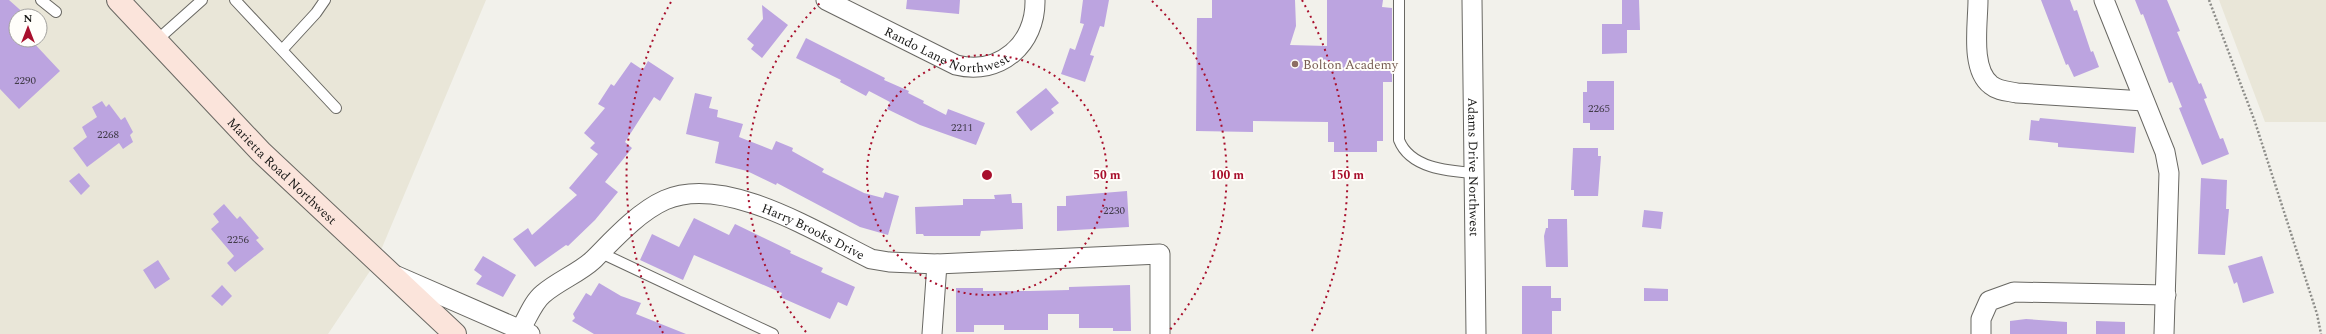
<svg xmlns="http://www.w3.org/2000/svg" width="2326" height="334" font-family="Spectral,serif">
  <rect width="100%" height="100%" fill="#f2f1eb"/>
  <path fill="#e9e6d8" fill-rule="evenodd" d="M0,0H486L376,262L328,334H0ZM16,16H40V40H16Z
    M2219,0H2326V122H2265Z"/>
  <path fill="#bca4e0" d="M0,0H9L27,16H16V40H31L60,71L19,109L0,89Z
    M907,0H960L959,14L906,9Z
    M1083,0H1109L1104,27L1100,26L1090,55L1094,56L1085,82L1061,74L1070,48L1075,50L1084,24L1080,23Z
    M1212,0H1295L1296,26L1290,45L1327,46V0H1383L1382,7L1392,8V82H1383V141H1377V152H1334V142H1328V122L1253,121V132L1196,131L1197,18H1212Z
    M1622,0H1639L1640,30H1627V53L1602,54V24H1622Z
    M2041,0H2070L2074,11L2077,10L2091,52L2093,51L2099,67L2074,77L2068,64L2066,65Z
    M2135,0H2167L2180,31L2177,32L2199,84L2201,83L2207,98L2204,99L2220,139L2223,138L2229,154L2202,165L2179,108L2182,107L2172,82L2169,83L2143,14L2141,15Z
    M762,5L788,25L762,58L751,49L754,45L747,39L763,19Z
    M806,38L885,78L884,80L909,91L908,93L924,101L923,103L946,115L948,109L985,123L976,145L920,125L887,109L890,102L869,91L866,96L840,82L841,80L796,58Z
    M648,61L674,78L660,101L654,97L625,142L632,148L605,182L618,192L595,220L568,246L566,245L535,267L513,239L528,228L532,235L577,195L569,188L598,154L590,148L595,143L584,133L605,108L598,104L611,84L614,86L631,62L643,70Z
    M1587,81H1614V130H1590V123H1583V92H1587Z
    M1046,88L1059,103L1051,109L1054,113L1031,131L1016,112Z
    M695,93L712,97L709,108L718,110L717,117L743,124L739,137L772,150L776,141L793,148L792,151L824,169L822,172L864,193L883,198L885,192L899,196L888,235L860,227L777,183L776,185L747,171L715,163L719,142L686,134Z
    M102,101L106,107L109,104L121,120L125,117L133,132L130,135L133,142L123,149L119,143L87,167L73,148L87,137L82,127L97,117L92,107Z
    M2040,118L2136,127L2134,153L2058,147V143L2029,140L2031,120L2039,121Z
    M1573,148H1598V156H1601L1598,196H1574V190H1571Z
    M79,173L90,186L81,195L69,181Z
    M2201,178L2227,180L2226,209H2229L2225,255L2198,254Z
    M1127,191L1129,227L1057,231V206H1066V196Z
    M1011,194L1012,203H1022L1023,229L981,231L980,236H924L923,234H916L915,207L963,205V199H995L994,195Z
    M224,204L237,219L240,216L259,238L256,240L264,249L235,272L227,263L234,256L211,229L219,222L213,214Z
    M1644,210L1663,212L1661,229L1642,227Z
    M694,218L729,235L735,224L791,251L790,253L823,268L821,272L855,287L847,306L838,302L830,319L780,297L782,293L694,255L683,280L640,260L652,234L679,247Z
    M1548,219H1567L1568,267H1546L1544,236L1546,228H1548Z
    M483,256L516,275L503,297L476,284L482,276L474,270Z
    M2262,256L2274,293L2243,303L2237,282L2234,284L2228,266Z
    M158,260L170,279L155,289L143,270Z
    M599,283L621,296L641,303L636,314L686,334H594L572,321L575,318L573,314L586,293L591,296Z
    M222,285L232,296L222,306L211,296Z
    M1130,285L1131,331H1113V328H1079V314H1048V330H1004V325H974V332H956V288H983V291H1030L1069,290V287Z
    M1522,286H1551V298H1561V311H1552V334H1522Z
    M1644,288L1668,289V301H1644Z
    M2026,319L2067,322V334H2010V321Z
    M2096,321L2125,322V334H2096Z"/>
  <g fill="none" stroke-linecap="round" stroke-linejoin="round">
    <defs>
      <path id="lane" d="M41,0L56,12
        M235,0L336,108
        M1399,0V140C1410,168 1447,171 1474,173
        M156,41L202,0
        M282,50L316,13L325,0
        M599,252L773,334"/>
      <g id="street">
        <path id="s1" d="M826,0L956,65C1000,76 1036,44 1035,0"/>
        <path id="s2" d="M1472,0L1476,334"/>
        <path d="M1978,0C1978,24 1970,69 1991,85C1998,91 2008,91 2017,93L2144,101"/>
        <path d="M2104,0L2165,152L2169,173L2164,334"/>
        <path d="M397,276L530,334"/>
        <path id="s3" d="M520,330C527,319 533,302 543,294C558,281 579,273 593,260C613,240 638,212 665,200C725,174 816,232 871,259L889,262L937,264L1160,254V334"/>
        <path d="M932,334L937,264"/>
        <path d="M1981,334V319L1989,301L2014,292L2166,295"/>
      </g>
      <g id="secondary">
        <path id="s4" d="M118,0L261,152L455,334"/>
      </g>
    </defs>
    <use href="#lane" stroke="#696863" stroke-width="12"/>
    <use href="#street" stroke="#696863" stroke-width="21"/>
    <use href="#secondary" stroke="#696863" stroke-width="24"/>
    <path stroke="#8d8d89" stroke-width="2.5" stroke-dasharray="2 2" stroke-linecap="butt" d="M2209,0L2255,122L2317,314L2321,334"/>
    <use href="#lane" stroke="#fff" stroke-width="10"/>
    <use href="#street" stroke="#fff" stroke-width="19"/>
    <use href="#secondary" stroke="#fbe4db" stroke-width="22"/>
  </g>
  <g fill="none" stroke="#a80f2c" stroke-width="2" stroke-dasharray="2 4">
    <circle cx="987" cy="175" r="120"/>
    <path d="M806 332A240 240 0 0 1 822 1M1152 1A240 240 0 0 1 1168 332"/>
    <path d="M663 333A360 360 0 0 1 672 0M1302 0A360 360 0 0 1 1311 333"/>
  </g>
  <circle fill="#8d6e63" stroke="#fffefa" stroke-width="1.5" cx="1295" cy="64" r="4"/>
  <g text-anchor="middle" stroke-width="4" stroke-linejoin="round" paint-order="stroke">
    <g font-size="11" fill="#423c49">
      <text x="25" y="84">2290</text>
      <text x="1599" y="112">2265</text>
      <text x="962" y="131">2211</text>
      <text x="108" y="138">2268</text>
      <text x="1114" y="214">2230</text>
      <text x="238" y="243">2256</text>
    </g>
    <g font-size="13" fill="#191917" stroke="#fffefa">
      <text dy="5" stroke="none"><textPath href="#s1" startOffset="133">Rando Lane Northwest</textPath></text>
      <text dy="5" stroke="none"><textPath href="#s2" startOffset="167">Adams Drive Northwest</textPath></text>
      <text dy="5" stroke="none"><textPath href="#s4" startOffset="237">Marietta Road Northwest</textPath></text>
      <text dy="5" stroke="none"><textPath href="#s3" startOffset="354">Harry Brooks Drive</textPath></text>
    </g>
    <g font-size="13" fill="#785e54" stroke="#fffefa" text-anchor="start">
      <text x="1303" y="69">Bolton Academy</text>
    </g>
  </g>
  <circle cx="987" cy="175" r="6" fill="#a80f2c" stroke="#fffefa" stroke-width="2"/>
  <g font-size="12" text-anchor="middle" font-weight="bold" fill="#a80f2c" stroke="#fffefa" stroke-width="4" stroke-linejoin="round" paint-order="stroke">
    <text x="1107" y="179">50 m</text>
    <text x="1227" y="179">100 m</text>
    <text x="1347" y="179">150 m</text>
  </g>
  <g transform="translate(28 28)"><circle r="19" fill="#fffefa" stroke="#a3a29f"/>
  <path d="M0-3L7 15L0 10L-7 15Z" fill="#a80f2c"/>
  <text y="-6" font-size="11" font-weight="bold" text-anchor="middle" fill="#191917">N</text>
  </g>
</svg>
